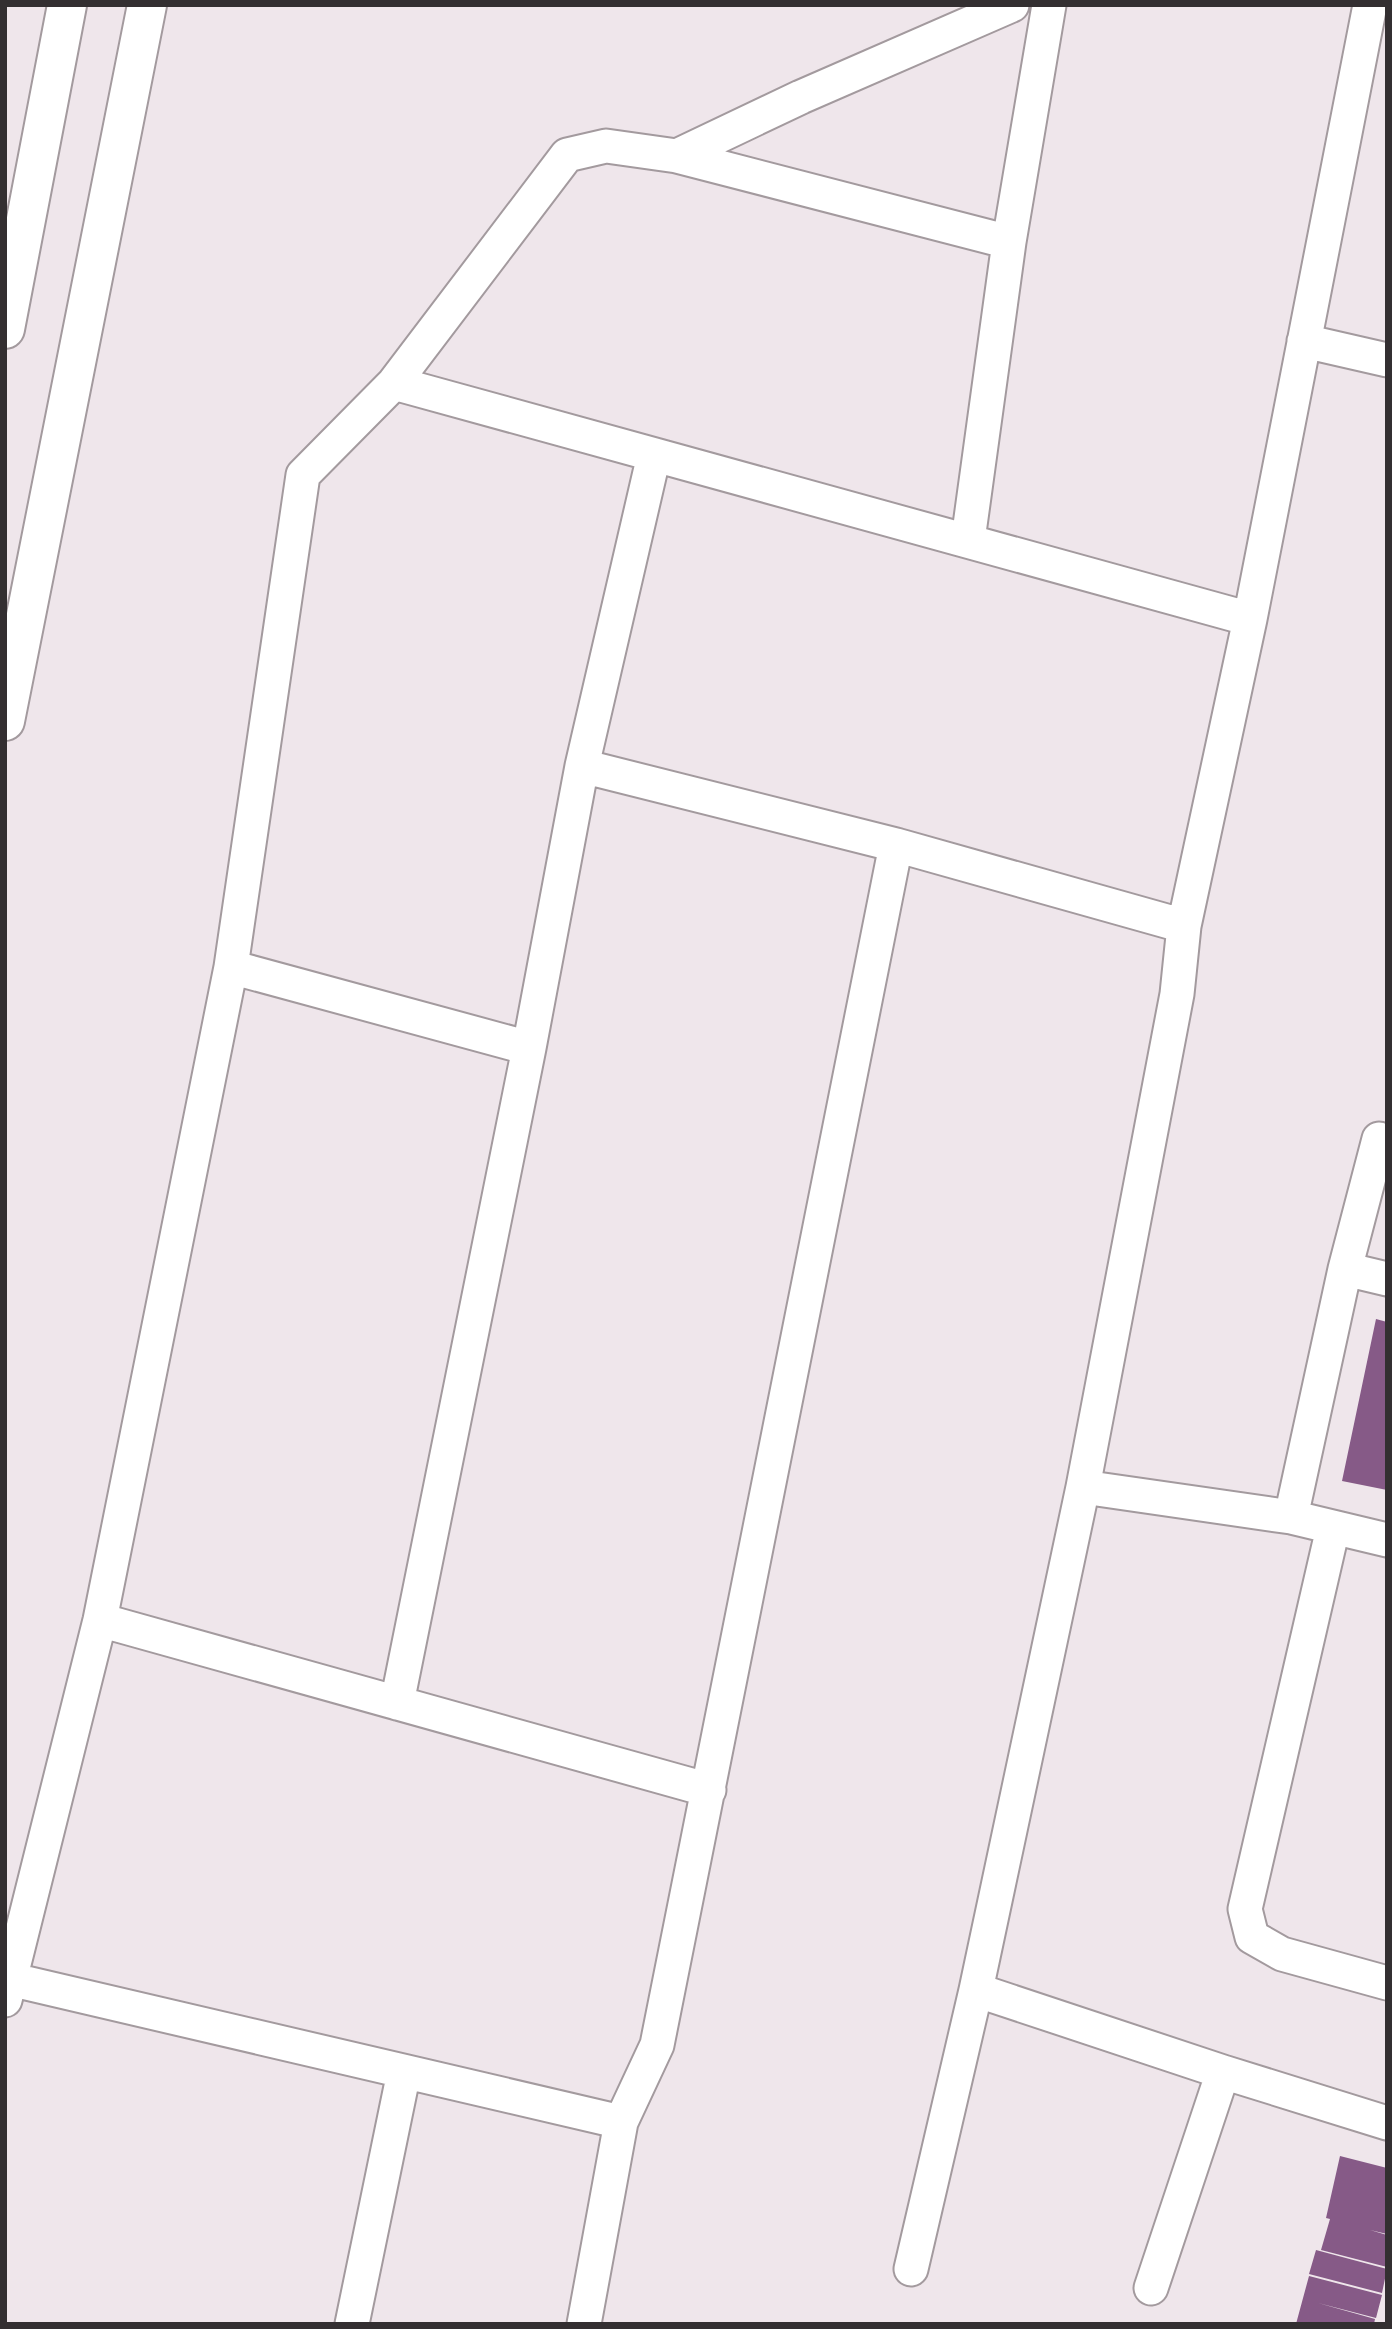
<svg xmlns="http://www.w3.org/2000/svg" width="1392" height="2329" font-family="Cabin,sans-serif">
  <rect width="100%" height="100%" fill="#efe6eb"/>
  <path fill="#865a87" d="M1376,1319L1387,1322V1490L1342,1481Z
    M1340,2156L1387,2168V2234L1370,2230L1387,2235V2267L1321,2250L1330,2219L1326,2218Z
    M1316,2250L1387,2269L1382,2293L1309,2274Z
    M1309,2276L1382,2295L1376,2318L1318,2303L1375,2319L1374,2324H1296Z"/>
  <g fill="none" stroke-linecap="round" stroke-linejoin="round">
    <defs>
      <path id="minor" d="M677,156L1009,242
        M1304,341L1387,360
        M394,383L567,155L606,146L677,156L801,97L1012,5
        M968,540L1009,242L1049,5
        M582,766L896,845L1184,926
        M231,967L529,1048
        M1345,1269L1387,1279
        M1083,1487L1291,1517L1387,1540
        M1291,1517L1345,1269L1379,1139
        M1333,1528L1245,1909L1252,1937L1282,1954L1387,1983
        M100,1620L709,1790
        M397,1703L529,1048L582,766L654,455
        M5,1978L621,2122L657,2045L896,845
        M976,1990L1223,2072L1387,2123
        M5,2000L100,1620L231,967L303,475L394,383L1250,619
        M911,2269L976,1990L1083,1487L1177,994L1184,926L1250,619L1370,5
        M1151,2288L1223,2072
        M352,2324L404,2072
        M584,2324L621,2122"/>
      <path id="tertiary" d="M5,329L67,5
        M5,721L147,5"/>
    </defs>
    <use href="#minor" stroke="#a39a9e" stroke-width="37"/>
    <use href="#tertiary" stroke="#a39a9e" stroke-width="42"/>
    <use href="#minor" stroke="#fff" stroke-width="33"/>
    <use href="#tertiary" stroke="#fff" stroke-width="38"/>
  </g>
  <rect width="1392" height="2329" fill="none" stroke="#332f31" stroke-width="14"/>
</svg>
